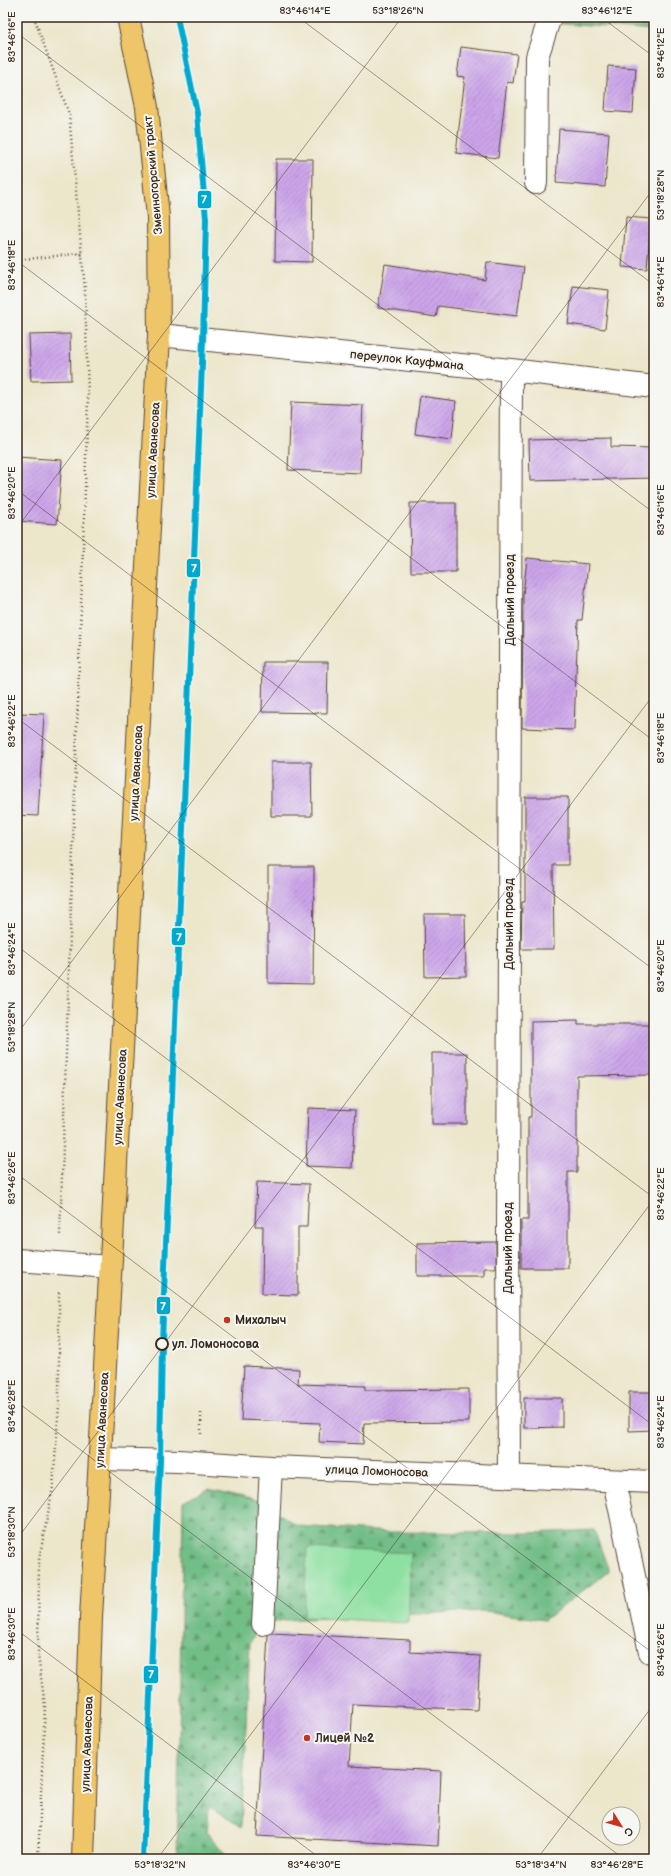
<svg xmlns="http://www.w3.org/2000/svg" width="671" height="1876" font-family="'Balsamiq Sans',sans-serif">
  <defs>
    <pattern id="forest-firs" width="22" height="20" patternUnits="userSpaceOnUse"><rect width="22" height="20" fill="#72be87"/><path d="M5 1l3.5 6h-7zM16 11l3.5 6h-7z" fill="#5f9b6e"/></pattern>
    <pattern id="building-hatch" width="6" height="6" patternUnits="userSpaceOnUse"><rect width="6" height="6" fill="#cca5ea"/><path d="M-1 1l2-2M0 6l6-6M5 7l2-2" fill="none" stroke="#a787bd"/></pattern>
  </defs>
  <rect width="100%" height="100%" fill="#f6f6f2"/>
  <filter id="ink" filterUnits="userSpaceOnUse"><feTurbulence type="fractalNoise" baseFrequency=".025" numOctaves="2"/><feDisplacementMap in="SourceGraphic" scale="8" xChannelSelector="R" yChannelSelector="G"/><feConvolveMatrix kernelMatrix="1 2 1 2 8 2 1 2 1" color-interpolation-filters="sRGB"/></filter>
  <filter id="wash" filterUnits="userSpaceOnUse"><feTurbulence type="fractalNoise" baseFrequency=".012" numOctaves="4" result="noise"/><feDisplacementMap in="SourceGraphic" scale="16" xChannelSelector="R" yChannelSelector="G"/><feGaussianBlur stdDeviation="0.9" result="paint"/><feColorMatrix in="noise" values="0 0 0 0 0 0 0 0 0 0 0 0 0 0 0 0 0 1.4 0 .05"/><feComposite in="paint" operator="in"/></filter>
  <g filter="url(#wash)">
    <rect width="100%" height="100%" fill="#ece6cb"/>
    <path fill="url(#forest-firs)" stroke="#567452" d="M553,17H654V31L552,23Z
      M209,1489L260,1501L298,1526L391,1532L530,1533L594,1530L609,1571L544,1620L485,1611L284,1620L260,1625L250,1643L241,1827L209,1806L207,1833L230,1859H177L183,1502Z"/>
    <path fill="#8de0a1" stroke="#648560" d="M307,1548L411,1553L408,1623L304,1617Z"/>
    <g id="blocks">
      <path fill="url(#building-hatch)" d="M461,47L517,54L513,83L507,82L498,158L456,153L465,77L457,76Z
        M608,66L636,68L633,113L605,111Z
        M559,129L609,133L605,187L556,183Z
        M276,159H313L312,262L275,261Z
        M626,217L651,219L647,269L622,267Z
        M487,262L524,267L517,316L438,306L436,317L378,308L385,264L485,280Z
        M573,286L609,290L605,329L568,324Z
        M70,334L71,380L31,381L29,335Z
        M420,396L456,401L452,439L415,434Z
        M291,402L363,405L360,473L288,470Z
        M611,438V447L654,448V478L530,481L529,440Z
        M17,457L62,460L57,524L17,521Z
        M410,503H456V572H411Z
        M527,558L588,564L582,620H578L574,730L522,728L523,595Z
        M263,662H328L327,713L262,712Z
        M17,713L44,714L38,816L17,815Z
        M271,762H311L312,816H271Z
        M525,797H568V865H553L554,949H521L522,902H525Z
        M268,867H314L313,984L268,983Z
        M424,914H465L466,976L425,977Z
        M578,1020V1024H654V1075L577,1076V1172H568V1268H521V1220H528V1117H531V1021Z
        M432,1053H467V1124H432Z
        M308,1108L355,1110L352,1168L306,1166Z
        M257,1182L309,1184L307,1227H298V1295L262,1294L263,1226H255Z
        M496,1242V1268H484V1276H417V1243Z
        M244,1366L299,1369L298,1384L365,1386V1390L469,1389V1422L364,1423L363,1444L319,1442L320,1423L241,1420Z
        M629,1392H654V1430L629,1431Z
        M524,1398H562V1427L524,1428Z
        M271,1633L410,1640V1652L480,1656L477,1710L353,1704L349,1766L441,1771L438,1846L257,1836L268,1635Z"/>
    </g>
  </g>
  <g filter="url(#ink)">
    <use href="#blocks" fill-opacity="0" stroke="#564638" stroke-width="1"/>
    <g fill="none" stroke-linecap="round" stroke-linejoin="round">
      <defs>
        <path id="minor" d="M536,183L537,57L550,17
          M159,335L511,370L654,387
          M17,1260L110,1267
          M100,1459L178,1461L271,1467L654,1482
          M509,1477L508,1229L511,370
          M614,1481L650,1652
          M263,1624L271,1467"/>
        <path id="highway" d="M83,1859L91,1618L112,1241L159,335L158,217L147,107L128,17"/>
      </defs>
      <use href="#minor" stroke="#564638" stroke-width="24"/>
      <use href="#highway" stroke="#564638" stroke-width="24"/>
      <path stroke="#564638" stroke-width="2.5" stroke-dasharray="1 3" stroke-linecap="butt" d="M34,17L69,114L85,290L88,398L60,1235
        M17,260L83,253
        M201,1434V1408
        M38,1859L45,1706L38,1655L39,1560L53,1487L59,1405V1292"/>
      <use href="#minor" stroke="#fff" stroke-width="22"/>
      <use href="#highway" stroke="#eec569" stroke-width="22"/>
      <defs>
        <path id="tram-1" d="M143,1859L160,1460L162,1341L203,339L206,219L197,113L177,17"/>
      </defs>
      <use href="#tram-1" stroke="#f6f6f2" stroke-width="9"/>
      <use href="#tram-1" stroke="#00a9ce" stroke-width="6"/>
    </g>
  </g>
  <path fill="none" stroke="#3b2a1e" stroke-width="1" stroke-opacity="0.45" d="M298,17L654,285M601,17L654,57M17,23L21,17M17,33L654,513M17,261L654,741M17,490L654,970M17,528L402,17M17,718L654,1198M17,946L654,1426M17,1034L654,188M17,1174L654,1654M17,1402L624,1859M17,1539L654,694M17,1630L321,1859M17,1858L18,1859M157,1859L654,1199M537,1859L654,1704"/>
  <g fill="#c8321e" stroke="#f6f6f2" stroke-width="1.5">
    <circle cx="227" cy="1320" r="4"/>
    <circle cx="307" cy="1738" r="4"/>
  </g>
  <circle fill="#f6f6f2" stroke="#3b2a1e" stroke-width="2" cx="162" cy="1344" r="6"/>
  <g text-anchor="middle" stroke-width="4" stroke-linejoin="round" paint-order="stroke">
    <g font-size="12" fill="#3b2a1e" stroke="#f6f6f2">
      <text transform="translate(153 175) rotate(-95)" y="4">Змеиногорский тракт</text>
      <text transform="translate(407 360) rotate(6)" y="4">переулок Кауфмана</text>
      <text transform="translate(153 450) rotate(-87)" y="4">улица Аванесова</text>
      <text transform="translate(510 600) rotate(-90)" y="4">Дальний проезд</text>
      <text transform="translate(136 773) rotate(-87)" y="4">улица Аванесова</text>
      <text transform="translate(509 924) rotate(-90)" y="4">Дальний проезд</text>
      <text transform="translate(120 1097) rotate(-87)" y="4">улица Аванесова</text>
      <text transform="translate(508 1248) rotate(-90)" y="4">Дальний проезд</text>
      <text transform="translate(102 1420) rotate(-87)" y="4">улица Аванесова</text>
      <text transform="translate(377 1471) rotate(2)" y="4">улица Ломоносова</text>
      <text transform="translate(87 1744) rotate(-88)" y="4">улица Аванесова</text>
    </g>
    <g font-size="12" font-weight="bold" fill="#3b2a1e" stroke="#f6f6f2" text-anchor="start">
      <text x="235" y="1324">Михалыч</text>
      <text x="315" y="1742">Лицей №2</text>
    </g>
    <g font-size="12" font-weight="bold" fill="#3b2a1e" stroke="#f6f6f2" text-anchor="start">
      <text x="172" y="1348">ул. Ломоносова</text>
    </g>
  </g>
  <g stroke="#f6f6f2" stroke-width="1.5">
    <rect x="197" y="190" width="15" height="19" rx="4" fill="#00a9ce"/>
    <rect x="186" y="558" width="15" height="20" rx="4" fill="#00a9ce"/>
    <rect x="171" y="927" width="15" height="19" rx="4" fill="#00a9ce"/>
    <rect x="156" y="1296" width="15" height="19" rx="4" fill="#00a9ce"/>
    <rect x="143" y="1665" width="16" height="19" rx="4" fill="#00a9ce"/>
  </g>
  <g font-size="11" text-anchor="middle" font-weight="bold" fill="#fff">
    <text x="204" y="203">7</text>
    <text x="194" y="572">7</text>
    <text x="179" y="941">7</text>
    <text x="163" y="1310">7</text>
    <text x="151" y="1678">7</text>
  </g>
  <rect width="671" height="1876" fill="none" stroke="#f6f6f2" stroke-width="44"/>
  <g transform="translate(621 1826) rotate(127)"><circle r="19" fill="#f6f6f2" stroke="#aba49d"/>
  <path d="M0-3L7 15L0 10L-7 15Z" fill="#c8321e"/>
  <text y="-6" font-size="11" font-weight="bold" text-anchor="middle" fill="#3b2a1e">С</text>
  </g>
  <rect x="22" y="22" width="627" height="1832" fill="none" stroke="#3b2a1e" stroke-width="1.5"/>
  <g font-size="10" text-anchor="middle" fill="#3b2a1e">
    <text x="305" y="14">83°46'14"E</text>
    <text x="398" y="14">53°18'26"N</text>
    <text x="607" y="14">83°46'12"E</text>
    <text transform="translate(11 37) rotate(-90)" y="4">83°46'16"E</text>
    <text transform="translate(660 53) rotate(-90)" y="4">83°46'12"E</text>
    <text transform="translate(660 195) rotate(-90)" y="4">53°18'28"N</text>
    <text transform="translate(11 265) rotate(-90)" y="4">83°46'18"E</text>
    <text transform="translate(660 282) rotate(-90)" y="4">83°46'14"E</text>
    <text transform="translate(11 493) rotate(-90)" y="4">83°46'20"E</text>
    <text transform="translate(660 510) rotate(-90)" y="4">83°46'16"E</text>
    <text transform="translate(11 721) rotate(-90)" y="4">83°46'22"E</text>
    <text transform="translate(660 738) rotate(-90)" y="4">83°46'18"E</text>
    <text transform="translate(11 949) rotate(-90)" y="4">83°46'24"E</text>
    <text transform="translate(660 966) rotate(-90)" y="4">83°46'20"E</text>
    <text transform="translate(11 1027) rotate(-90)" y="4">53°18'28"N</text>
    <text transform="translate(11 1178) rotate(-90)" y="4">83°46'26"E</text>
    <text transform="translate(660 1194) rotate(-90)" y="4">83°46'22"E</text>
    <text transform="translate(11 1406) rotate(-90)" y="4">83°46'28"E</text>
    <text transform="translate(660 1422) rotate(-90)" y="4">83°46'24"E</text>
    <text transform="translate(11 1532) rotate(-90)" y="4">53°18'30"N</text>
    <text transform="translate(11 1634) rotate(-90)" y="4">83°46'30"E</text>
    <text transform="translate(660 1650) rotate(-90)" y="4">83°46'26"E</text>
    <text x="160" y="1868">53°18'32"N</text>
    <text x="314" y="1868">83°46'30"E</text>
    <text x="541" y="1868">53°18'34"N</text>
    <text x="617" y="1868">83°46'28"E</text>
  </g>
</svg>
